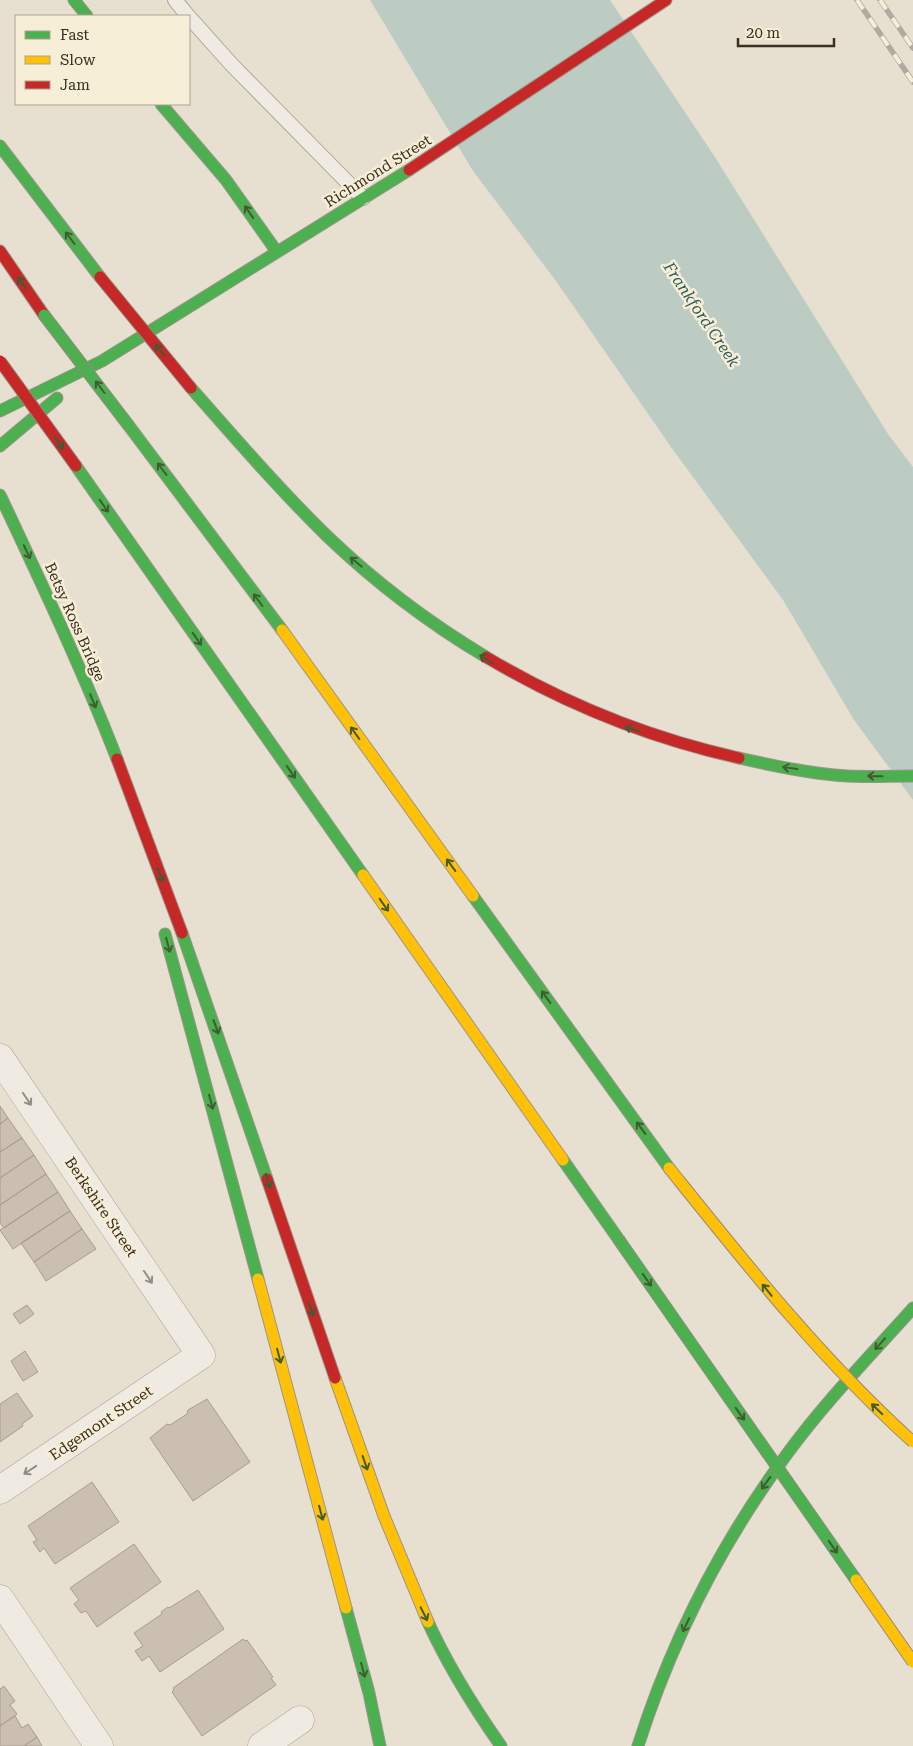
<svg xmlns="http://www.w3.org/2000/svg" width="913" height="1746" font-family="'Roboto Serif',serif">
  <rect width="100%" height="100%" fill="#e7e0d1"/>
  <path fill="#bcccc2" d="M370,0H610L713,154L888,434L913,467V800L854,720L783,600L671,447L556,281L473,171Z"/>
  <path fill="#cbbfb2" stroke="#a89c90" d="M0,1106L8,1118L0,1124Z
    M8,1118L22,1138L0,1152V1124Z
    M22,1138L34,1155L0,1178V1152Z
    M34,1155L46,1174L0,1205V1178Z
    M46,1174L58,1192L4,1228L0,1223V1205Z
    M58,1192L70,1211L13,1249L0,1230Z
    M70,1211L82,1229L34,1262L21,1243Z
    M82,1229L96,1249L46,1281L34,1262Z
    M27,1305L34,1314L20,1324L13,1314Z
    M25,1351L38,1372L23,1381L11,1361Z
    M17,1393L33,1416L22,1424L23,1426L0,1442V1404Z
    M207,1399L250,1462L193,1501L150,1438L167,1424L170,1425L187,1414L188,1410Z
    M92,1482L119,1522L55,1564L44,1548L40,1552L33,1542L37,1540L28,1526Z
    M134,1544L161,1582L97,1627L86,1611L81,1613L74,1604L79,1600L70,1588Z
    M198,1590L224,1629L160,1672L149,1656L142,1661L135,1651L143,1646L134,1633L162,1614L161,1612L168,1607L169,1608Z
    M243,1639L245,1641L247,1640L273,1677L271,1678L276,1685L202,1736L172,1692L174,1690L173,1688Z
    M4,1686L15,1701L10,1705L17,1714L0,1726V1689Z
    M15,1716L22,1728L28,1724L37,1737L24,1746H0V1726Z
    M37,1737L42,1746H24Z"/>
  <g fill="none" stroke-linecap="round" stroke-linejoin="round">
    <defs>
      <path id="lane" d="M175,0L188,16
        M189,17L232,65L363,198"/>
      <path id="street" d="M0,1058L201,1355L0,1490
        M0,1599L99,1746
        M262,1746L300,1720"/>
      <path id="fast" d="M74,0L87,16
        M161,104L226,180L277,252
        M0,146L100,277
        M191,388C235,438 279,489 327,536C375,582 429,623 486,657
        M0,411L102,361L409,170
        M129,426L282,630
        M0,446L57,398
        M76,466L363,875
        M0,495C41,582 82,669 117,759
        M739,758C774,766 811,774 847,776C869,777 891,776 913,776
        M473,896L669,1168
        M182,933L267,1179
        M165,934L258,1279
        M563,1160L619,1240
        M346,1608L369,1693L380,1746
        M428,1622C448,1666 473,1706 501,1746
        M638,1746C671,1642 722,1542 787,1454C825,1402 870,1356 913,1308"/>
      <path id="slow" d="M282,630L473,896
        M363,875L563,1160
        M258,1279L346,1608
        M335,1378L384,1516L428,1622"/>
      <path id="jam" d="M409,170L666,0
        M0,251L44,315
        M486,657C565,704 649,738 739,758
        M117,759L182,933
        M267,1179L335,1378"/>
    </defs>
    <use href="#lane" stroke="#ada599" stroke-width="16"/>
    <use href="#street" stroke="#ada599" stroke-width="29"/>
    <use href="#fast" stroke="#9c958a" stroke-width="13"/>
    <use href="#slow" stroke="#9c958a" stroke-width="13"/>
    <use href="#jam" stroke="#9c958a" stroke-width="13"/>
    <use href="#lane" stroke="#efebe3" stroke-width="14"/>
    <use href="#street" stroke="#efebe3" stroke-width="28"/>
    <use href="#fast" stroke="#4caf50" stroke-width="11"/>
    <use href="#slow" stroke="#ffc107" stroke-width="11"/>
    <use href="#jam" stroke="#c62828" stroke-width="11"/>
    <defs>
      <path id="rail" d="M857,0L913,82
        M880,0L913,48"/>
    </defs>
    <use href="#rail" stroke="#afaaa2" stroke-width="5.5"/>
    <use href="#rail" stroke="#f7eed8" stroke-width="4" stroke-dasharray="11" stroke-linecap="butt"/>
    <defs>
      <path id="fast-bridge" d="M44,315L129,426
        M619,1240L856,1580"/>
      <path id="slow-bridge" d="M669,1168C746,1264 821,1359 913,1442
        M856,1580L913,1662"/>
      <path id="jam-bridge" d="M100,277L191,388
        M0,361L76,466"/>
    </defs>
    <use href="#fast-bridge" stroke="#928b80" stroke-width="13" stroke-linecap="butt"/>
    <use href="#slow-bridge" stroke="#928b80" stroke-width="13" stroke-linecap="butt"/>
    <use href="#jam-bridge" stroke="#928b80" stroke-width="13" stroke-linecap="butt"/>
    <use href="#fast-bridge" stroke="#4caf50" stroke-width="11"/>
    <use href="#slow-bridge" stroke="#ffc107" stroke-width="11"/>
    <use href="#jam-bridge" stroke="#c62828" stroke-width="11"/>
  </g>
  <defs><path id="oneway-shaft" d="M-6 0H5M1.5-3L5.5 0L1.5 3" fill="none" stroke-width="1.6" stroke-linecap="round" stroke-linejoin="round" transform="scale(1.25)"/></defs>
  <g stroke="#425b31">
    <use href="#oneway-shaft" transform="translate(249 212) rotate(-125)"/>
    <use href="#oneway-shaft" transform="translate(70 238) rotate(-127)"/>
    <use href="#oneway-shaft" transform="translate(22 283) rotate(-125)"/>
    <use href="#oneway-shaft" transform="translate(160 350) rotate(-129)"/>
    <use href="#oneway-shaft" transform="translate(100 387) rotate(-127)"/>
    <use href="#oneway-shaft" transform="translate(59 443) rotate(54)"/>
    <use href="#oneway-shaft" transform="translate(162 469) rotate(-127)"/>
    <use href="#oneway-shaft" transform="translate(104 506) rotate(55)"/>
    <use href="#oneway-shaft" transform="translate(27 552) rotate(65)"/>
    <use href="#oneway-shaft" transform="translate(356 562) rotate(-141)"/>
    <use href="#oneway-shaft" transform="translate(258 600) rotate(-127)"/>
    <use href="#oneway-shaft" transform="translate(197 639) rotate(55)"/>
    <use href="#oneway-shaft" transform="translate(486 659) rotate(-148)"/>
    <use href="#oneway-shaft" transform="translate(93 701) rotate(67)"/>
    <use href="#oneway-shaft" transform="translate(632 729) rotate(-162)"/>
    <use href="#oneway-shaft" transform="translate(355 733) rotate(-126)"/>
    <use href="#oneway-shaft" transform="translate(790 768) rotate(-172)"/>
    <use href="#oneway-shaft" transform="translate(291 772) rotate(55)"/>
    <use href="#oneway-shaft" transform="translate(875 776) rotate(-179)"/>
    <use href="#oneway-shaft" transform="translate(451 865) rotate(-126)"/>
    <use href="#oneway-shaft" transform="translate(160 875) rotate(70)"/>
    <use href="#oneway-shaft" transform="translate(384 905) rotate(55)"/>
    <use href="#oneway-shaft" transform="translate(168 945) rotate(75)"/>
    <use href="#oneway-shaft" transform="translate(546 997) rotate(-126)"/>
    <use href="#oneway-shaft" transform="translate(216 1027) rotate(70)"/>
    <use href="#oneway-shaft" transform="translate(211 1102) rotate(75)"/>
    <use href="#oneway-shaft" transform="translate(641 1128) rotate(-126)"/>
    <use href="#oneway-shaft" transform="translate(268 1181) rotate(72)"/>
    <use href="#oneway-shaft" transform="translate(647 1280) rotate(55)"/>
    <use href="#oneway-shaft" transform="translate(767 1290) rotate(-129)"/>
    <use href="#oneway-shaft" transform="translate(311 1309) rotate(71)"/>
    <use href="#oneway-shaft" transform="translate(880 1344) rotate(132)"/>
    <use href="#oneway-shaft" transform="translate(279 1356) rotate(75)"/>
    <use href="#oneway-shaft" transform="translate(877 1409) rotate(-136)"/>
    <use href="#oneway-shaft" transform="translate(740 1414) rotate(55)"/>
    <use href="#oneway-shaft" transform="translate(365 1463) rotate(71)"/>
    <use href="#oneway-shaft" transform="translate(766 1483) rotate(126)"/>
    <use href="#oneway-shaft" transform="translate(321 1513) rotate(75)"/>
    <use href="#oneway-shaft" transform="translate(833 1547) rotate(55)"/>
    <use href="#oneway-shaft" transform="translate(424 1614) rotate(63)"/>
    <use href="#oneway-shaft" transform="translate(686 1625) rotate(116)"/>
    <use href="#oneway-shaft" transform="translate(363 1670) rotate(75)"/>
  </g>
  <g stroke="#968c82">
    <use href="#oneway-shaft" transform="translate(27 1099) rotate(56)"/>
    <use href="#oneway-shaft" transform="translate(148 1277) rotate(56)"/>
    <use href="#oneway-shaft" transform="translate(30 1470) rotate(146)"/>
  </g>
  <g text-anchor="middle" stroke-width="5" stroke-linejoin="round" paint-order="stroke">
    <g font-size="15" fill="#3d2e20" stroke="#f7eed8">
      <text transform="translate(378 171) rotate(-32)" y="5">Richmond Street</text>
      <text transform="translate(75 622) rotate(66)" y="5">Betsy Ross Bridge</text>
      <text transform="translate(101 1207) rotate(56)" y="5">Berkshire Street</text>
      <text transform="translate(101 1423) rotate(-34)" y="5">Edgemont Street</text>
    </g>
    <g font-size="16" font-style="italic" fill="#2f5d5a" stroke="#f7eed8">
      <text transform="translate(702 314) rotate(56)" y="6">Frankford Creek</text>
    </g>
  </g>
  <rect x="15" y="15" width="175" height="90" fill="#f7eed8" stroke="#ada18e"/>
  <rect x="25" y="31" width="25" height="8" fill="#4caf50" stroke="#ada18e"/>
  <text x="60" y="40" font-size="15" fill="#3d2e20">Fast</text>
  <rect x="25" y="56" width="25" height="8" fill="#ffc107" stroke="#ada18e"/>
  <text x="60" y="65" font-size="15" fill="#3d2e20">Slow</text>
  <rect x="25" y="81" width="25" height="8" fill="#c62828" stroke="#ada18e"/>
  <text x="60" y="90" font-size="15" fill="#3d2e20">Jam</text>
  <path d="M738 38v8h96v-8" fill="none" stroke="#3d2e20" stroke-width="2.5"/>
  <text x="746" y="38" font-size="15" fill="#3d2e20" stroke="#f7eed8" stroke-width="4" paint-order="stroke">20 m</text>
</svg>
